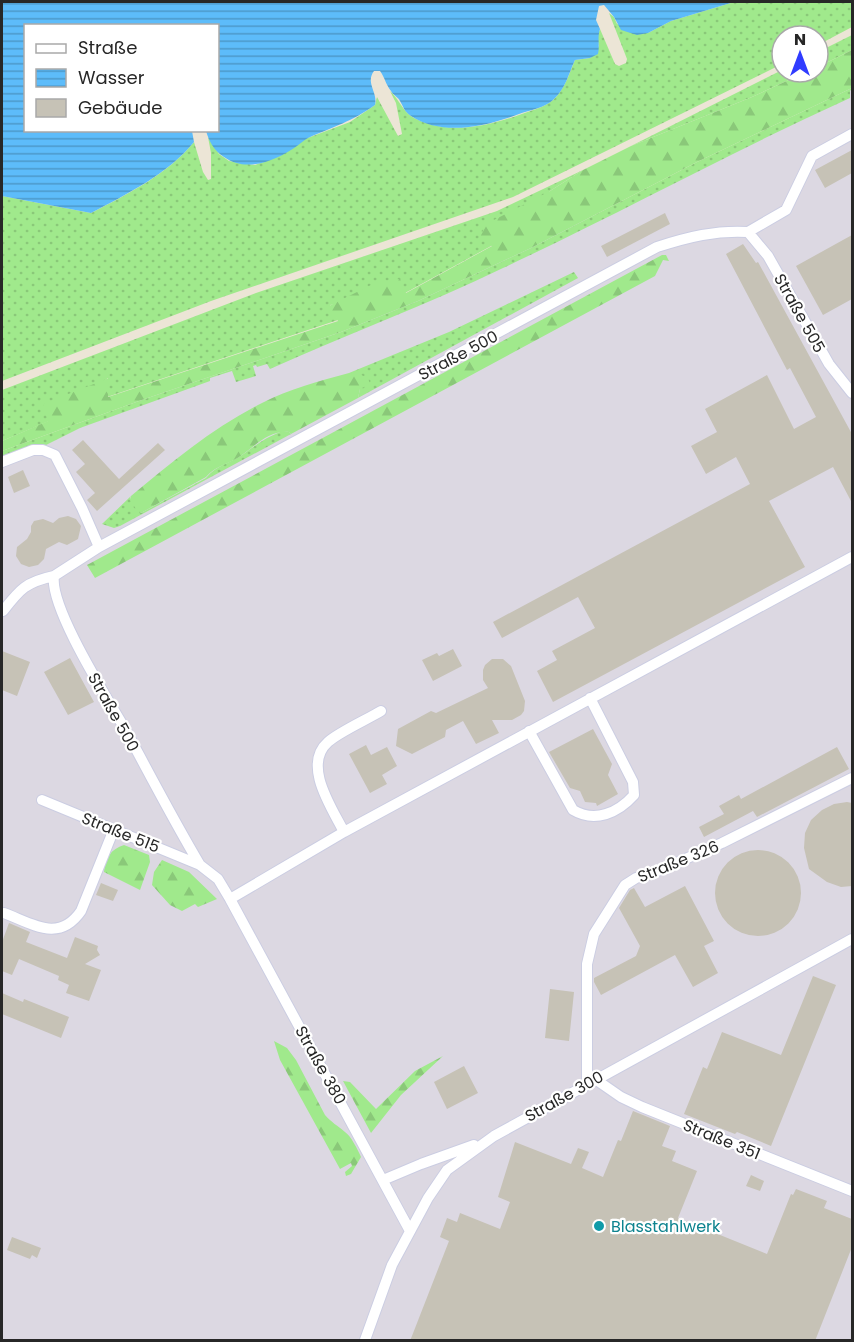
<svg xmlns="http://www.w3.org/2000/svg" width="854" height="1342" font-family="Poppins,sans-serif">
  <defs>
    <pattern id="grass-dots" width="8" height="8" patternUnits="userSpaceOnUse" patternTransform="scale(1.5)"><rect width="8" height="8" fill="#a0e98c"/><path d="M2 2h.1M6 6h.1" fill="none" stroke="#8ac879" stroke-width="1.8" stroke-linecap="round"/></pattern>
    <pattern id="forest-firs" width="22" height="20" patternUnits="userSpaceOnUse" patternTransform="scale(1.5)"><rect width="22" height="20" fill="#a0e98c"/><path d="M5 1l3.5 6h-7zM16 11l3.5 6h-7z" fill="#8ac879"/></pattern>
    <pattern id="water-rules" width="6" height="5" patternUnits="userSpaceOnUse" patternTransform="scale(1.5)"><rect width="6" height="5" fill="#5dbcfa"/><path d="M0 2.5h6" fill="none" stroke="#4d99ca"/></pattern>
  </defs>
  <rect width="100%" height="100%" fill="#ece5d6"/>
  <path fill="#dcd8e2" d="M852,88V1340H2V454L139,401L341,332L461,281Z"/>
  <path fill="url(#grass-dots)" d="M734,2H852V27L818,45V36H782V64L513,197L211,301L2,381V196L91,213C128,194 168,174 194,142L203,172L208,180L211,179V153L208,137L219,154L229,161L255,165L279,156L305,139L350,122L375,105L377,97L398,136L402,134L396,103L390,91C399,99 403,112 414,118C448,135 485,127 519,115C530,111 543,108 553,100C565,89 569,74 575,60L590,58L599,46L597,38L600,29L615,64L619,66L626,63L627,59L609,13L614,17L617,24L648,33L671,21Z
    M852,35V50L818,67V52Z
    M782,70V72H806L752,97L631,146Z
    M852,88L850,91V98C733,151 620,213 503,268C427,305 347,334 270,369L267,364L257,367L256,365L253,366L256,376L236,382L232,371L210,378V381L80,428L46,445H33L2,456V451L139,401L341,332L418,301L531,248L697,162Z
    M583,170L550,191L493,245L405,293L330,305L338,320L107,397L108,378L49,421L2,441V390L256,293L497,211Z
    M574,272L578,278L358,398L360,389L349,373L449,332Z
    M283,431L289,432L291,434L120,526L114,528L102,524L131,496L130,498L141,513L206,478C216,465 229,464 242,455C258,444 264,438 283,431Z"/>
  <path fill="url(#forest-firs)" d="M852,50V88L697,162L531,248L418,301L341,332L139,401L2,451V441L48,421L43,404L109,378L108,397L338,321L329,306L377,282L400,279L406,293L492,246L480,237L486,224L550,191L583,170L631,146L752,97L806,72H818V67Z
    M662,255H666L669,261L663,260L655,276L95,578L87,565Z
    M349,373L359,374L368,378L370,384L360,389L358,398L291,434L289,432C270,430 256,445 242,455C230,464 216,465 206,477L141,513L138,512L130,500L131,496C172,462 214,427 262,403C289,389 320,381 349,373Z
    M124,845L149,855L150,862L140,890L104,872C105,858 111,849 124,845Z
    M162,860L189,872L217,899L198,907L195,904L182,911L170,905L152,885L154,872Z
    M274,1041L287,1048L296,1060L325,1115C331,1122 338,1126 345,1132C351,1136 358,1150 361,1157L351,1174L346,1176L345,1172L352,1166L351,1163L340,1169L280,1060Z
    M443,1056L401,1095L371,1133L343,1081L350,1082L376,1109L415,1071Z"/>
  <path fill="url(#water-rules)" d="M2,2H734L671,21L648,33L637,35L621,30L614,17L604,5L599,6L596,20L600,29C597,38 600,45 598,54L590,58L575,60C568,75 566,88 553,100C544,108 530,110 519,114C487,126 443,137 411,116C404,111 404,108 400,101C398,97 393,95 391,91C386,85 385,78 380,71H374C365,83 378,92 375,105C351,122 335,126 308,138C304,140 301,143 297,146C276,161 246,173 224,157C214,151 209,141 206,131L218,130V26H26V130L192,131L194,142C168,174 127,194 91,213L2,196Z"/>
  <path fill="#c6c2b6" d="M852,150V173L825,188L815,170Z
    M665,213L670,224L607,257L601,246Z
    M852,235V299L823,315L796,266Z
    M743,244L756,263L758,262L852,434V503L833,467L769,501L805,567L553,702L537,671L557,660L552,651L595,628L578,597L502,638L493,622L750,484L736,457L706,474L691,446L717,432L705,409L767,375L794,429L816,417L790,368L787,370L726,254Z
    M83,440L119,479L158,443L165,450L97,511L87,500L95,493L76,472L85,464L72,450Z
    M23,470L30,486L14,493L8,477Z
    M68,516L76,519L81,526L78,539L67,545L59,542L46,549L44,559L38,565L29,567L21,564L16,556L17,547L27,539L31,532V526L34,521L43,519L53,523L59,518Z
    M453,649L462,666L433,681L422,660L437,653L439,656Z
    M2,651L30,662L17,696L2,690Z
    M70,658L94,702L68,715L44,672Z
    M492,659H503L511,666L525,701L524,711L521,715L512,720H492L499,733L476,744L463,721L446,730L445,737L412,754L396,746L398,729L431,711L436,713L488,688L483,680V670L485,665Z
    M593,729L612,764L608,775L618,794L597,806L596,803L585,802L580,791L570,788L549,752Z
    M366,745L371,755L387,747L397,766L382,775L387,784L370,793L349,754Z
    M837,747L849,769L757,817L753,811L704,837L699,827L724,814L719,806L739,795L741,799Z
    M847,802L852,803V886L841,887L827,882L809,869L804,848L805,833L811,820L822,810L834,804Z
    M715 893a43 43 0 1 1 86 0a43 43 0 1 1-86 0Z
    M101,883L118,890L113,901L96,895Z
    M685,886L714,941L704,946L718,973L693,987L675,955L601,995L594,982V978L636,956L640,946L619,908L630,890L634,888L645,907Z
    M9,923L30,932L26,942L67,958L75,937L98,946L97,950L100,955L85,964L101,970L89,1001L66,993L69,985L58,980L59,976L19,959L12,975L2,971V942Z
    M813,976L836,985L771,1146L737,1132L735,1134L684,1114L703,1067L707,1069L722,1032L781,1055Z
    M550,989L574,992L569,1041L545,1038Z
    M2,993L23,1002L24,999L69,1017L61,1038L2,1014Z
    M464,1066L478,1093L447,1109L434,1082Z
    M633,1111L670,1126L662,1146L676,1151L672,1161L697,1171L678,1218L767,1254L791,1194L793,1195L796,1189L827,1201L824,1208L852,1219V1247L815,1341H410L449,1241L440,1237L447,1218L457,1222L460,1213L500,1229L510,1202L498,1197L515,1142L571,1164L578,1148L589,1152L582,1168L603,1177L618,1140L621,1141Z
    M751,1175L764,1181L760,1191L746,1186Z
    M12,1237L41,1248L37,1258L32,1255L30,1259L7,1250Z"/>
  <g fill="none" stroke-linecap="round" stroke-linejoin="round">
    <defs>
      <path id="minor" d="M748,232L768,256L829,364L852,393
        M748,232L786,210L812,156L852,134
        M2,462L33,450H43L55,455L82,508L99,547
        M3,611C20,589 26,582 54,576
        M529,731L573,810C595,823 618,813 634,795L633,782L590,698
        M42,800L200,865
        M344,832C332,808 302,765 328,742C339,732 368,719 381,711
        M230,899L344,832L852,557
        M4,913C33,924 59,943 81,911L114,829
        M595,1079L621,1097L642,1107L852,1191
        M587,1083V964L594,934L625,885L636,878L653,873L722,843L852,778
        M383,1180L421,1164L474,1145
        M410,1231L230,899L218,879L200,865C175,823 152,779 129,736C111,704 49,608 54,576L99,547L657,247C688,237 716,230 748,232
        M365,1340L392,1265L428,1198L447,1170L494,1136L852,939"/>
    </defs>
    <use href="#minor" stroke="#cbcde2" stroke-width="12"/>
    <use href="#minor" stroke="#fff" stroke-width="10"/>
  </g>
  <circle fill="#0f9aa8" stroke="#fff" stroke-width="2" cx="599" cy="1226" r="6"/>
  <g text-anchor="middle" stroke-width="4.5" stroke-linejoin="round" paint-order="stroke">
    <g font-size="16" fill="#272727" stroke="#fff">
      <text transform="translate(800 313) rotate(61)" y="6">Straße 505</text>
      <text transform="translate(458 355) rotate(-28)" y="6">Straße 500</text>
      <text transform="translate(114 712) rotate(61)" y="6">Straße 500</text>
      <text transform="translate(121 832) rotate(22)" y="6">Straße 515</text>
      <text transform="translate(678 861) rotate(-22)" y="6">Straße 326</text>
      <text transform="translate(321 1065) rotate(61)" y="6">Straße 380</text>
      <text transform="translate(564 1096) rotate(-29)" y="6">Straße 300</text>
      <text transform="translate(722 1139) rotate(22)" y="6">Straße 351</text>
    </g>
    <g font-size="16" fill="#0d838f" stroke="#fff" text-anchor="start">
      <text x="611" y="1232">Blasstahlwerk</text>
    </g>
  </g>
  <rect width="854" height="1342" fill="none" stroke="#272727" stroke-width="6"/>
  <rect x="24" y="24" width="195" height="108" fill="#ffffff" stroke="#a9a9a9" stroke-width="1.5"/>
  <rect x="36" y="44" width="30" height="9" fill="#ffffff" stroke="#a9a9a9" stroke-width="1.5"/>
  <text x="78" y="54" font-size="18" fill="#272727">Straße</text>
  <rect x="36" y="69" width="30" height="18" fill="url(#water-rules)" stroke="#a9a9a9" stroke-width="1.5"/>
  <text x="78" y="84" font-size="18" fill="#272727">Wasser</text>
  <rect x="36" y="99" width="30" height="18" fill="#c6c2b6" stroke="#a9a9a9" stroke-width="1.5"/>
  <text x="78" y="114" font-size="18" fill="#272727">Gebäude</text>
  <g transform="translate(800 54)"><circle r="28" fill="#ffffff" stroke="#a9a9a9" stroke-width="1.5"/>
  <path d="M0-4.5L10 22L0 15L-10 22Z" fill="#303cff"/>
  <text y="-9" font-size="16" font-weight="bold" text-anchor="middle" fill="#272727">N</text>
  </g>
</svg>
